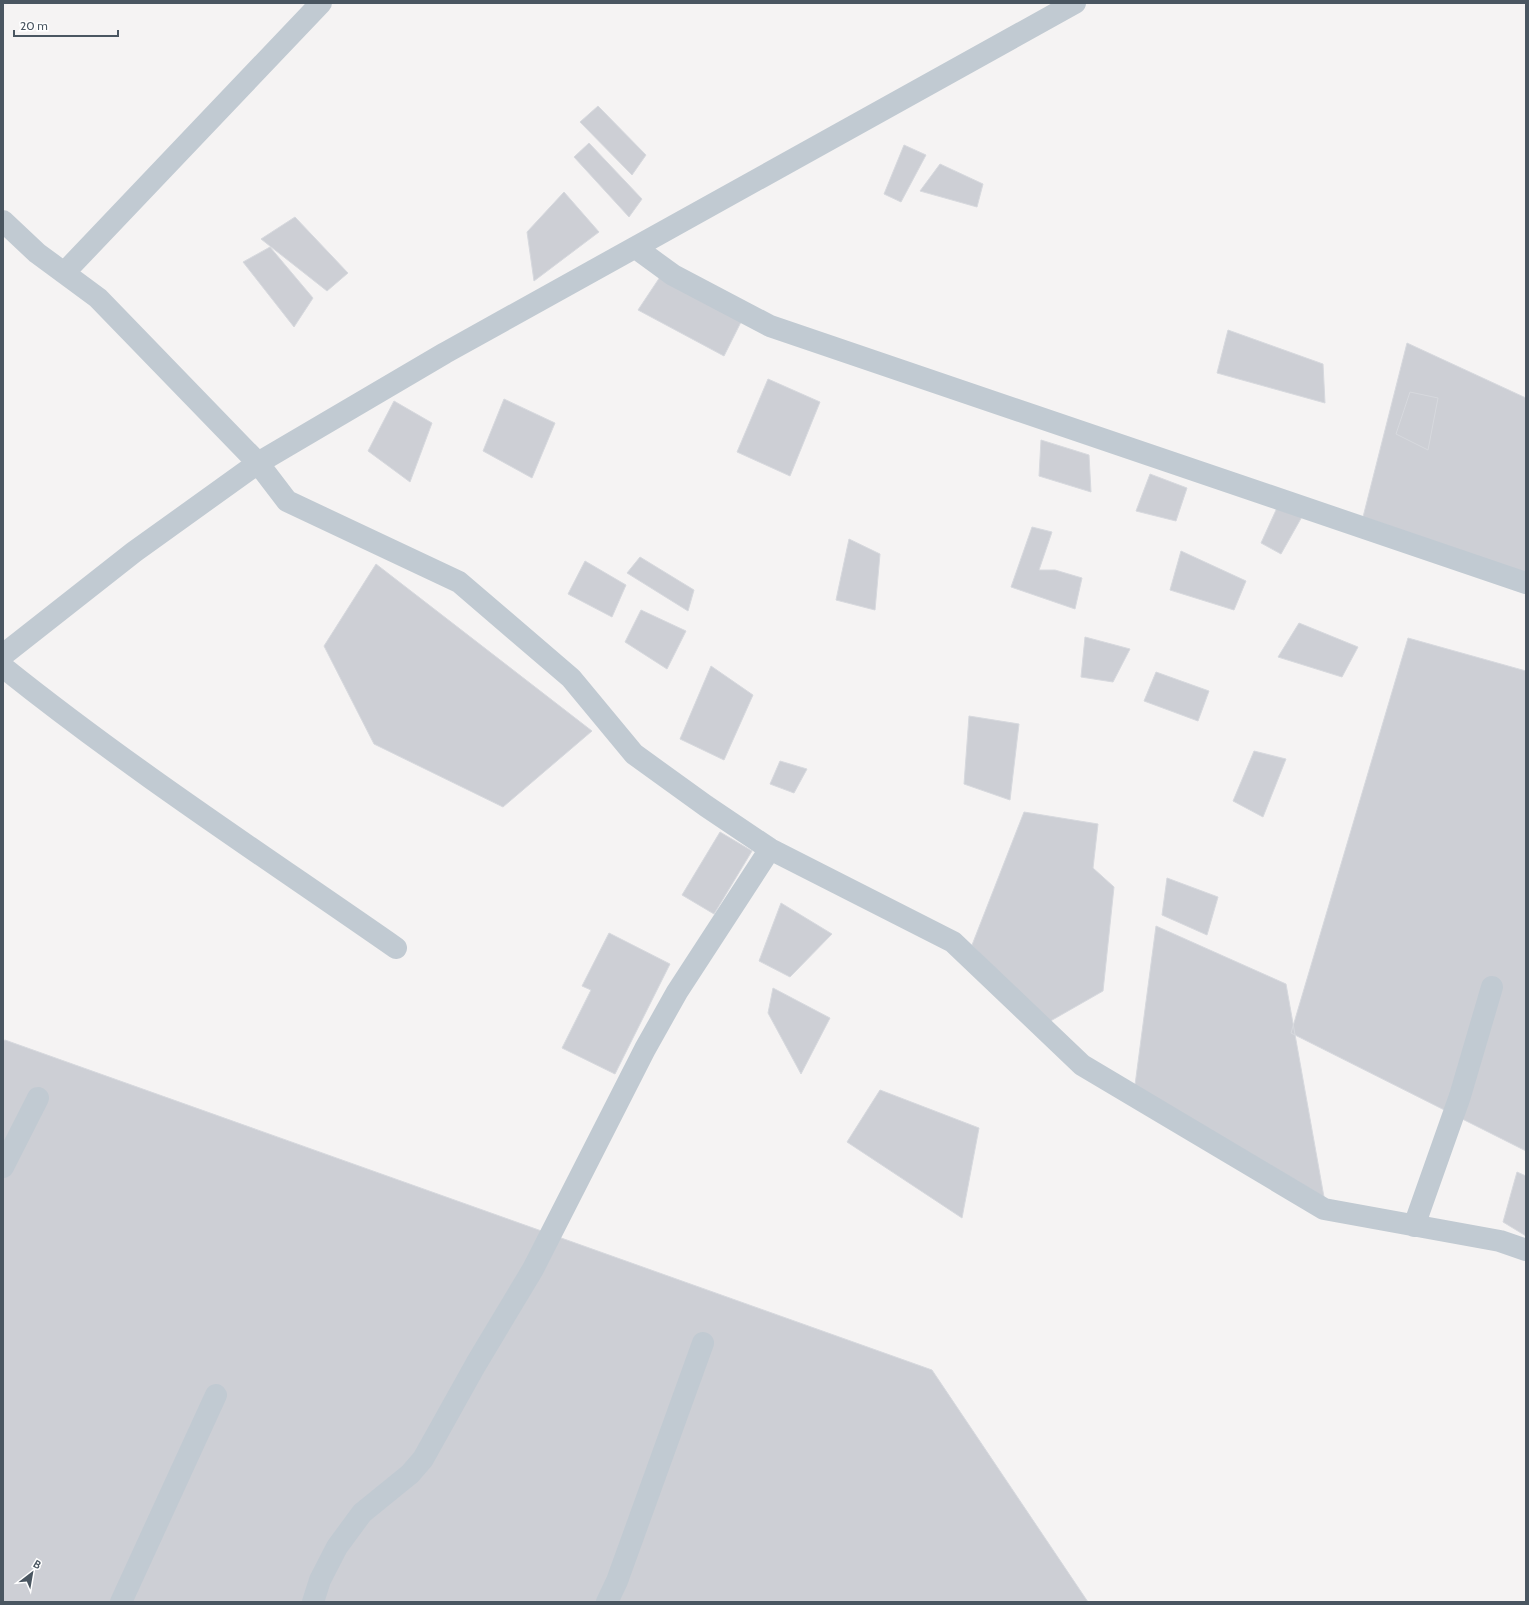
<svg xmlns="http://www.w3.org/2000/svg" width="1529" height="1605" font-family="Cabin,sans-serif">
  <rect width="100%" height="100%" fill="#f5f3f3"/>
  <path fill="#cdcfd5" stroke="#d7d9de" d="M598,106L646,155L632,175L580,122Z
    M589,143L642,199L629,217L574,157Z
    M904,145L926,155L901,202L884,194Z
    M940,164L983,184L977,207L920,191Z
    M564,192L599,232L534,281L527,232Z
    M295,217L348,273L327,291L261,239Z
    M270,247L313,298L294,327L243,262Z
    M660,277L741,322L724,356L638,310Z
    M1228,330L1323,364L1325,403L1217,373Z
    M1407,343L1526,398V573L1363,517Z
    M768,379L820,402L790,476L737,452Z
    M1410,392L1438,398L1428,450L1396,434Z
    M504,399L555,423L532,478L483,451Z
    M394,401L432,423L410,482L368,451Z
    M1041,440L1089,455L1091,492L1039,476Z
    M1150,474L1187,488L1176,521L1136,511Z
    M1281,499L1308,506L1281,554L1261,543Z
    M1032,527L1052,532L1039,570H1055L1082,578L1075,609L1011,587Z
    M849,539L880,554L875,610L836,600Z
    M1181,551L1246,581L1234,610L1170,590Z
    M640,557L694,590L688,611L627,573Z
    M585,561L626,585L612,617L568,594Z
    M376,564L592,731L503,807L374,744L324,646Z
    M641,610L686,631L667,669L625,642Z
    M1299,623L1358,647L1342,677L1278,657Z
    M1085,637L1130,649L1113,682L1081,677Z
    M1408,638L1526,671V1151L1291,1033Z
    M711,666L753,695L724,760L680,739Z
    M1156,672L1209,691L1198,721L1144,701Z
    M969,716L1019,724L1010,800L964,784Z
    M1254,751L1286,759L1263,817L1233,801Z
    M780,761L807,769L794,793L770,784Z
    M1024,812L1098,824L1093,868L1114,887L1103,991L1047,1023L972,945Z
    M720,832L752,851L714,914L682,895Z
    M1167,878L1218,897L1207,935L1162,915Z
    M781,903L832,934L790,977L759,961Z
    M1156,926L1286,984L1324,1197L1135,1085Z
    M609,933L670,964L615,1074L562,1048L591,990L582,986Z
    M773,988L830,1018L801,1074L768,1013Z
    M5,1040L932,1370L1088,1602H3V1041Z
    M880,1090L979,1128L962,1218L847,1142Z
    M1517,1172L1526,1176V1236L1503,1222Z"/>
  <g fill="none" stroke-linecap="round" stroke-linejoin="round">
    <path stroke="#c1cad2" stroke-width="22" d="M3,221L37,253L98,298L258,463L287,501L459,582L571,678L634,754L706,806L770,849L953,942L1082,1065L1324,1209L1500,1241L1526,1250
      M636,248L673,275L770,326L1526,583
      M64,273L321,3
      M3,655L134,552L258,463L445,353L1075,3
      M3,667C129,768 264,856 396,948
      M3,1167L38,1098
      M1414,1226L1460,1096L1492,987
      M121,1602L216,1395
      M313,1602L320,1580L337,1547L362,1513L410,1474L423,1459L476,1364L533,1269L645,1049L677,992L770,849
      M607,1602L617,1581L703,1343"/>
  </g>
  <rect width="1529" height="1605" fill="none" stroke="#4a5661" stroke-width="8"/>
  <g transform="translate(32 1573) rotate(31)" stroke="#ffffff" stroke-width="3" paint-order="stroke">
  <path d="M0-3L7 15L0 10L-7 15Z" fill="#4a5661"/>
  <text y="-6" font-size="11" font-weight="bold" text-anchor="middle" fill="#4a5661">B</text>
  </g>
  <path d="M14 30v6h104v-6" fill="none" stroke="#4a5661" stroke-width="2"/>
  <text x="20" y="30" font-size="12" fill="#4a5661" stroke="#ffffff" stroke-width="3" paint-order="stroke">20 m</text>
</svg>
